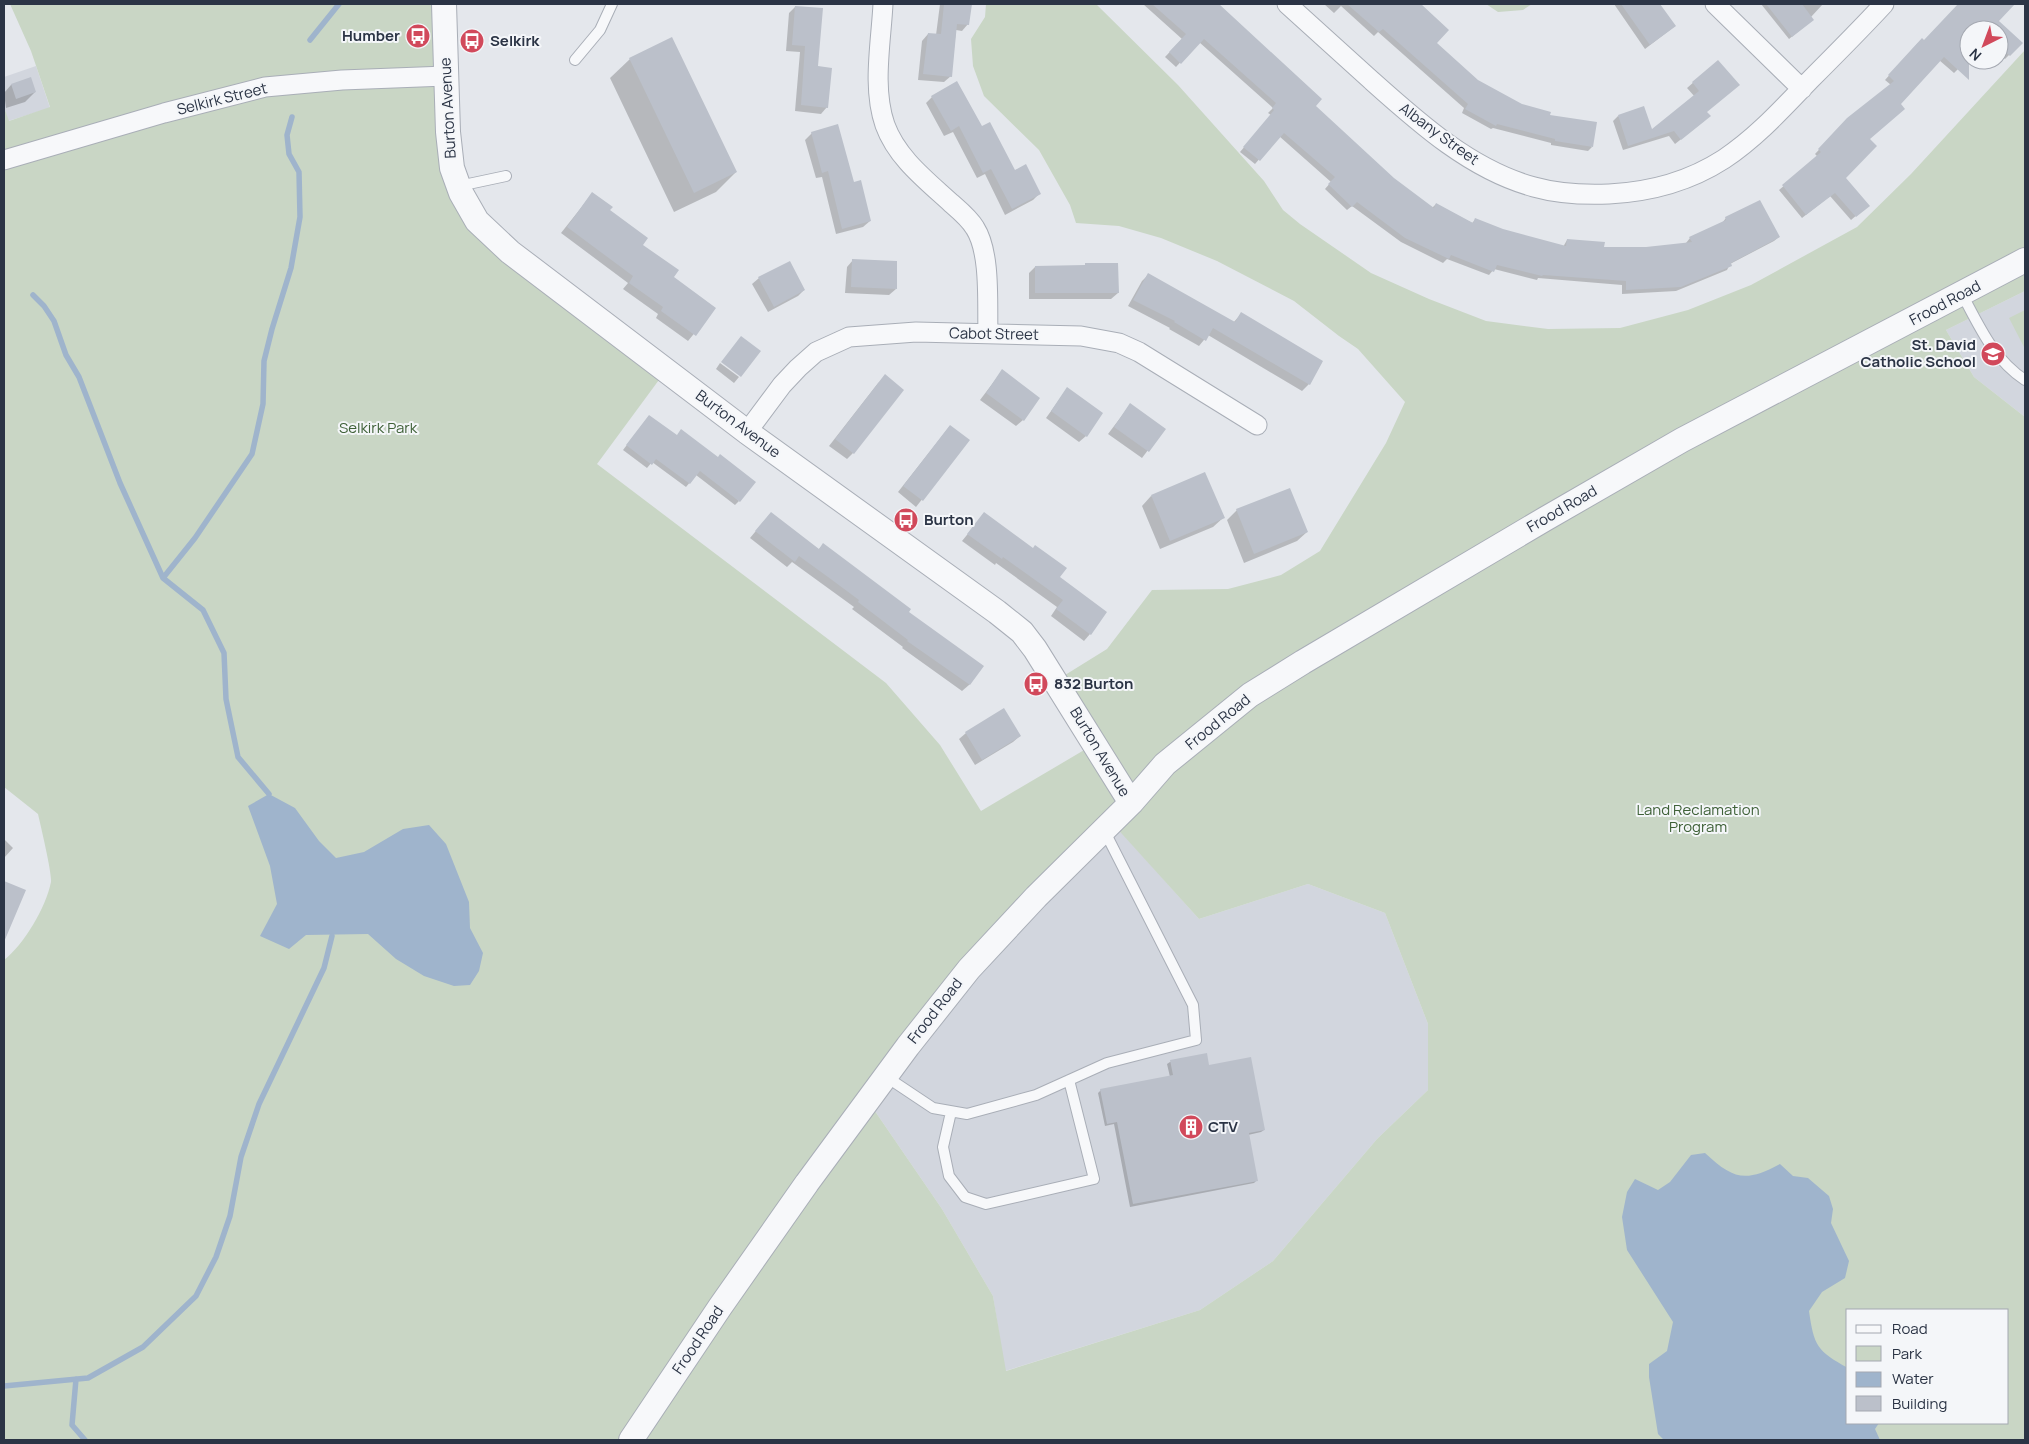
<svg xmlns="http://www.w3.org/2000/svg" width="2029" height="1444" font-family="Manrope,sans-serif">
  <rect width="100%" height="100%" fill="#e4e7ec"/>
  <path fill="#d2d6de" d="M36,66L50,108L8,121L4,107V77Z
    M2025,291V417L1974,377L1946,330Z
    M1113,823L1199,919L1308,884L1385,913L1428,1024V1090L1377,1139L1273,1261L1200,1310L1005,1371L993,1296L942,1209L868,1101Z"/>
  <path fill="#c9d6c5" fill-rule="evenodd" d="M10,4H446L449,132L478,221L667,369L597,464L886,683L940,745L981,811L1096,743L1057,680L1107,649L1152,590L1228,589L1281,575L1320,551L1386,443L1405,402L1358,349L1339,336L1294,301L1217,261L1161,238L1119,226L1076,223L1070,205L1039,150L984,96L973,66L971,39L985,17L986,4H1096L1178,85L1264,181L1283,210L1300,224L1371,273L1429,299L1486,321L1548,329L1620,328L1688,310L1751,285L1857,227L1911,174L2025,50V291L1946,330L1974,377L2025,417V1440H4V960C24,945 46,907 51,882C52,873 41,827 38,814L4,787V107L9,121L50,107L31,51ZM1113,824L1199,919L1308,884L1385,913L1428,1024V1090L1377,1139L1273,1261L1200,1310L1006,1371L993,1296L942,1209L868,1101ZM1848,1310H2008V1423H1848Z
    M1486,4H1532L1523,10L1498,12Z
    M2025,310V349L2009,318Z"/>
  <path fill="#9fb4cc" d="M269,794L295,808L319,841L336,858L364,852L403,829L429,825L446,844L469,902L470,928L483,953L479,971L470,985L454,986L424,976L396,959L368,934L306,935L289,949L260,936L277,904L270,866L248,806Z
    M1705,1153C1733,1179 1745,1183 1780,1164L1793,1176L1808,1178L1829,1196L1833,1209L1831,1223L1849,1261L1845,1278L1822,1292L1809,1311C1814,1346 1817,1351 1848,1368V1423H1879L1875,1429L1880,1440H1664L1658,1434L1649,1377V1364L1667,1351L1673,1322L1627,1250L1622,1217L1627,1192L1635,1179L1658,1190L1670,1182L1691,1155Z"/>
  <path fill="#0003" d="M940,4H970L968,24L962,31L956,30L951,76L944,82L918,80L922,41L928,34L936,35Z
    M1143,4H1217L1321,99L1314,106L1393,179L1432,208L1436,204L1472,223L1475,220L1503,231L1563,247L1567,240L1603,249H1646L1686,244V243L1690,238L1722,223L1726,218L1779,237L1774,241L1730,264L1727,270L1676,291L1622,294V285L1538,278L1537,280L1494,269L1489,275L1447,259L1443,263L1401,242L1352,206L1347,210L1325,189L1331,182L1279,136L1255,164L1240,152L1271,115L1268,113L1273,108L1199,42L1176,67L1165,57L1182,39Z
    M1324,4H1404L1415,14L1435,43L1477,81L1521,106L1549,116L1592,147L1588,151L1551,145V143L1493,128L1491,129L1462,113L1464,108L1378,32L1374,36L1341,6L1334,13Z
    M1614,4H1659L1675,26L1645,49Z
    M1761,4H1823L1811,17L1810,22L1789,39Z
    M1960,4H2014L1997,21L2021,43L2005,59L1999,54V30H1969V58L1954,73L1939,60L1868,140L1844,178L1864,209L1851,220L1830,196L1802,218L1779,190L1818,157L1815,154L1848,119L1891,85L1885,80L1918,43L1924,41Z
    M795,7L817,67L827,107L821,114L795,111L800,52L786,51L789,13Z
    M630,59L736,172L716,192L674,212L610,78Z
    M1718,61L1704,121L1675,144L1669,136L1623,150L1613,121L1618,116L1651,131L1695,97L1687,88Z
    M30,79L35,92L25,102L6,108L4,93L11,85Z
    M932,97L981,128L1015,171L1039,194L1033,200L1005,215L985,174L977,178L953,132L944,136L926,103Z
    M812,133L854,184L870,221L863,227L836,234L822,177L816,178L805,140Z
    M592,194L672,277L715,308L688,341L656,318L658,314L623,289L628,283L561,233Z
    M853,260L896,289L889,295L845,293L847,267Z
    M1035,267L1118,293L1111,299H1029V273Z
    M1148,275L1233,323L1241,314L1322,362L1309,384L1302,391L1208,335L1199,346L1169,329L1170,328L1128,306L1142,281Z
    M759,278L804,290L798,296L768,312L752,284Z
    M720,363L739,377L734,383L716,369Z
    M1002,371L1023,420L1016,426L980,400Z
    M879,382L853,453L847,459L829,446Z
    M1067,389L1086,436L1079,442L1046,418Z
    M1130,405L1164,429L1142,458L1108,434Z
    M649,416L739,501L735,505L696,475L686,487L652,462L647,468L623,450Z
    M950,426L968,441L916,507L898,492Z
    M1151,496L1223,518L1213,527L1160,549L1142,506Z
    M1237,510L1307,532L1297,541L1244,563L1227,520Z
    M771,513L818,550L823,545L907,612L982,666L969,685L962,691L902,648L903,647L852,609L854,607L792,562L787,567L750,538Z
    M984,514L1059,578L1090,634L1084,641L1051,616L1057,607L996,563L995,565L962,541Z
    M1004,710L1020,736L1013,742L975,765L959,739L966,733Z
    M4,839L13,848L4,858Z
    M1206,1055L1208,1066L1264,1130L1261,1132L1248,1135L1257,1180L1254,1183L1130,1207L1114,1124L1105,1126L1098,1093L1101,1090L1170,1077L1167,1064L1170,1062Z"/>
  <g fill="none" stroke-linecap="round" stroke-linejoin="round">
    <path stroke="#9fb4cc" stroke-width="5.5" d="M310,40L339,4
      M33,295L44,306L54,321L66,355L79,377L120,483L163,578L203,610L224,653L226,699L238,757L269,794
      M163,578L195,538L252,454L263,404L264,361L272,329L291,268L300,217L299,172L289,154L287,135L292,117
      M76,1379L72,1425L85,1440
      M4,1386L88,1378L143,1347L196,1296L216,1257L230,1216L241,1157L259,1104L324,968L332,936"/>
  </g>
  <path fill="#bbc0ca" d="M944,4H972L969,25L957,24L952,77L923,74L928,33L941,34Z
    M1152,4H1219L1322,99L1316,106L1394,178L1434,208L1436,203L1473,223L1475,218L1503,229L1566,246L1567,239L1605,242L1604,247H1646L1692,242L1689,237L1726,220L1725,217L1760,200L1780,237L1731,263L1732,266L1681,287L1626,290V281L1543,275L1542,276L1497,265L1494,272L1451,255L1449,259L1405,238L1357,202L1352,207L1328,184L1335,177L1284,133L1260,161L1243,147L1274,110L1272,108L1276,103L1204,39L1181,64L1169,52L1186,34Z
    M1347,4H1421L1449,30L1437,43L1478,80L1522,104L1551,112L1550,115L1597,122L1593,147L1555,141V139L1497,124L1496,126L1465,109L1468,104L1383,29L1379,32Z
    M1621,4H1660L1676,26L1650,45Z
    M1766,4H1802L1814,20L1792,37Z
    M1958,4H2015L1999,21L2023,43L2010,56L1999,46V30H1969V80L1944,57L1901,104L1905,109L1870,139L1877,146L1846,178L1870,206L1856,217L1835,193L1806,215L1782,185L1821,152L1818,149L1847,118L1894,81L1888,75L1922,38L1924,40Z
    M795,6L823,8L818,66L832,68L828,108L801,105L805,46L792,45Z
    M672,37L737,172L694,193L629,58Z
    M1718,60L1740,85L1707,112L1711,116L1681,140L1674,131L1628,146L1618,115L1644,106L1652,129L1699,91L1692,82Z
    M31,77L36,92L16,99L11,84Z
    M957,81L982,126L990,122L1015,170L1026,164L1041,194L1012,209L991,169L983,173L959,126L951,131L931,96Z
    M838,124L854,182L861,180L871,221L842,229L828,171L822,173L811,132Z
    M592,192L613,207L610,210L648,238L643,245L679,270L674,277L716,308L696,336L661,311L663,307L629,283L633,276L567,227Z
    M852,259L897,261V289L851,287Z
    M790,261L805,290L774,307L758,277Z
    M1085,263H1118L1119,293H1035V266L1085,265Z
    M1148,273L1235,322L1241,312L1323,361L1310,385L1213,328L1206,341L1174,322L1175,321L1133,300Z
    M741,336L761,351L741,377L721,362Z
    M1002,369L1040,398L1024,421L986,393Z
    M885,374L904,390L854,454L835,439Z
    M1067,387L1103,413L1087,437L1051,411Z
    M1130,403L1166,429L1149,452L1114,427Z
    M649,415L677,435L681,429L718,457L720,454L756,482L740,502L700,471L690,484L656,459L652,465L626,445Z
    M950,425L970,440L923,501L903,486Z
    M1205,472L1225,518L1170,541L1151,495Z
    M1290,488L1308,532L1254,554L1236,509Z
    M771,512L819,549L823,543L911,609L909,612L984,666L970,685L907,641L908,640L858,602L859,600L828,577L799,556L795,562L755,531Z
    M984,512L1033,548L1035,545L1067,568L1060,577L1107,612L1091,635L1056,609L1063,600L1003,557L1002,559L967,534Z
    M1004,708L1021,736L982,760L965,732Z
    M4,881L26,890L4,942Z
    M1207,1053L1209,1065L1251,1057L1265,1130L1249,1133L1258,1181L1133,1204L1117,1122L1107,1124L1100,1089L1173,1075L1170,1060Z"/>
  <g fill="none" stroke-linecap="round" stroke-linejoin="round">
    <defs>
      <path id="service" d="M575,60L600,30L612,4
        M459,186L506,176
        M1962,294C1979,326 1994,360 2025,380
        M885,1076L933,1108L967,1114L1036,1095L1107,1063L1196,1040L1193,1005L1104,830
        M951,1112L943,1147L949,1176L965,1197L986,1204L1094,1179L1069,1080"/>
      <path id="minor" d="M883,4C881,43 872,88 885,125C897,158 926,180 951,203C959,210 969,218 975,228C991,253 987,304 988,333
        M1287,4C1315,29 1343,55 1371,80C1419,123 1471,170 1534,187C1559,194 1584,195 1609,194C1649,192 1690,181 1724,159C1757,137 1783,108 1810,80C1835,55 1860,30 1884,4
        M1715,4L1802,89
        M4,160L164,113L265,87L342,80L446,76
        M747,432L782,385L798,368L816,352L849,337L916,332L1081,336L1119,343L1139,352L1257,425"/>
      <path id="tertiary" d="M444,4L448,132L452,168L461,193L477,221L510,252L747,432L997,612L1022,632L1035,649L1131,803
        M631,1440L720,1307L807,1183L908,1046L969,969L1036,897L1131,803L1165,764L1250,695L1303,662L1545,519L1682,440L2025,260"/>
    </defs>
    <use href="#service" stroke="#a9aeb7" stroke-width="12"/>
    <use href="#minor" stroke="#a9aeb7" stroke-width="21"/>
    <use href="#tertiary" stroke="#a9aeb7" stroke-width="26"/>
    <use href="#service" stroke="#f7f8fa" stroke-width="10"/>
    <use href="#minor" stroke="#f7f8fa" stroke-width="19"/>
    <use href="#tertiary" stroke="#f7f8fa" stroke-width="24"/>
  </g>
  <defs>
    <symbol id="bus-disc" viewBox="-11 -11 22 22"><circle r="9.5" fill="#d1495b" stroke="#f4f6f9"/><path d="M-5-6H5V4H4V6H2V4H-2V6H-4V4H-5ZM-3.5-4V0h7V-4ZM-3.5 1.2v1.5H-2V1.2ZM2 1.2v1.5H3.5V1.2Z" fill="#fff"/></symbol>
    <symbol id="school-disc" viewBox="-11 -11 22 22"><circle r="9.5" fill="#d1495b" stroke="#f4f6f9"/><path d="M0-5L7-2L0 1L-7-2ZM-4 1L0 2.5L4 1V4Q0 6-4 4Z" fill="#fff"/></symbol>
    <symbol id="building-disc" viewBox="-11 -11 22 22"><circle r="9.5" fill="#d1495b" stroke="#f4f6f9"/><path d="M-4-6H4V6H1V3H-1V6H-4ZM-2.5-4.3h1.7v1.8h-1.7ZM.8-4.3h1.7v1.8H.8ZM-2.5-1h1.7V.8h-1.7ZM.8-1h1.7V.8H.8Z" fill="#fff"/></symbol>
  </defs>
  <g fill-rule="evenodd">
    <use href="#bus-disc" x="404" y="22" width="28" height="28"/>
    <use href="#bus-disc" x="458" y="27" width="28" height="28"/>
    <use href="#school-disc" x="1979" y="340" width="28" height="28"/>
    <use href="#bus-disc" x="892" y="506" width="28" height="28"/>
    <use href="#bus-disc" x="1022" y="670" width="28" height="28"/>
    <use href="#building-disc" x="1177" y="1113" width="28" height="28"/>
  </g>
  <g text-anchor="middle" stroke-width="4" stroke-linejoin="round" paint-order="stroke">
    <g font-size="15" font-weight="bold" fill="#2b3445" stroke="#f4f6f9" text-anchor="start">
      <text x="400" y="41" text-anchor="end">Humber</text>
      <text x="490" y="46">Selkirk</text>
      <text x="1976" y="350" text-anchor="end">St. David<tspan x="1976" dy="17">Catholic School</tspan></text>
      <text x="924" y="525">Burton</text>
      <text x="1054" y="689">832 Burton</text>
      <text x="1208" y="1132">CTV</text>
    </g>
    <g font-size="15" fill="#2b3445" stroke="#f4f6f9">
      <text transform="translate(222 99) rotate(-14)" y="5">Selkirk Street</text>
      <text transform="translate(448 108) rotate(-93)" y="5">Burton Avenue</text>
      <text transform="translate(1439 134) rotate(36)" y="5">Albany Street</text>
      <text transform="translate(1945 303) rotate(-28)" y="5">Frood Road</text>
      <text transform="translate(994 334) rotate(1)" y="5">Cabot Street</text>
      <text transform="translate(738 424) rotate(37)" y="5">Burton Avenue</text>
      <text transform="translate(1562 509) rotate(-30)" y="5">Frood Road</text>
      <text transform="translate(1218 722) rotate(-39)" y="5">Frood Road</text>
      <text transform="translate(1100 752) rotate(59)" y="5">Burton Avenue</text>
      <text transform="translate(935 1011) rotate(-52)" y="5">Frood Road</text>
      <text transform="translate(698 1340) rotate(-56)" y="5">Frood Road</text>
    </g>
    <g font-size="15" fill="#3f6138" stroke="#f4f6f9">
      <text x="378" y="433">Selkirk Park</text>
      <text x="1698" y="815">Land Reclamation<tspan x="1698" dy="17">Program</tspan></text>
    </g>
  </g>
  <rect width="2029" height="1444" fill="none" stroke="#2b3445" stroke-width="10"/>
  <rect x="1846" y="1309" width="162" height="115" fill="#f4f6f9" stroke="#a4a8b1"/>
  <rect x="1856" y="1325" width="25" height="8" fill="#f7f8fa" stroke="#a4a8b1"/>
  <text x="1892" y="1334" font-size="15" fill="#2b3445">Road</text>
  <rect x="1856" y="1346" width="25" height="15" fill="#c9d6c5" stroke="#a4a8b1"/>
  <text x="1892" y="1359" font-size="15" fill="#2b3445">Park</text>
  <rect x="1856" y="1372" width="25" height="15" fill="#9fb4cc" stroke="#a4a8b1"/>
  <text x="1892" y="1384" font-size="15" fill="#2b3445">Water</text>
  <rect x="1856" y="1396" width="25" height="15" fill="#bbc0ca" stroke="#a4a8b1"/>
  <text x="1892" y="1409" font-size="15" fill="#2b3445">Building</text>
  <g transform="translate(1984 45) rotate(222)"><circle r="24" fill="#f4f6f9" stroke="#a4a8b1"/>
  <path d="M0-4L9 19L0 12L-9 19Z" fill="#d1495b"/>
  <text y="-8" font-size="14" font-weight="bold" text-anchor="middle" fill="#2b3445">N</text>
  </g>
</svg>
